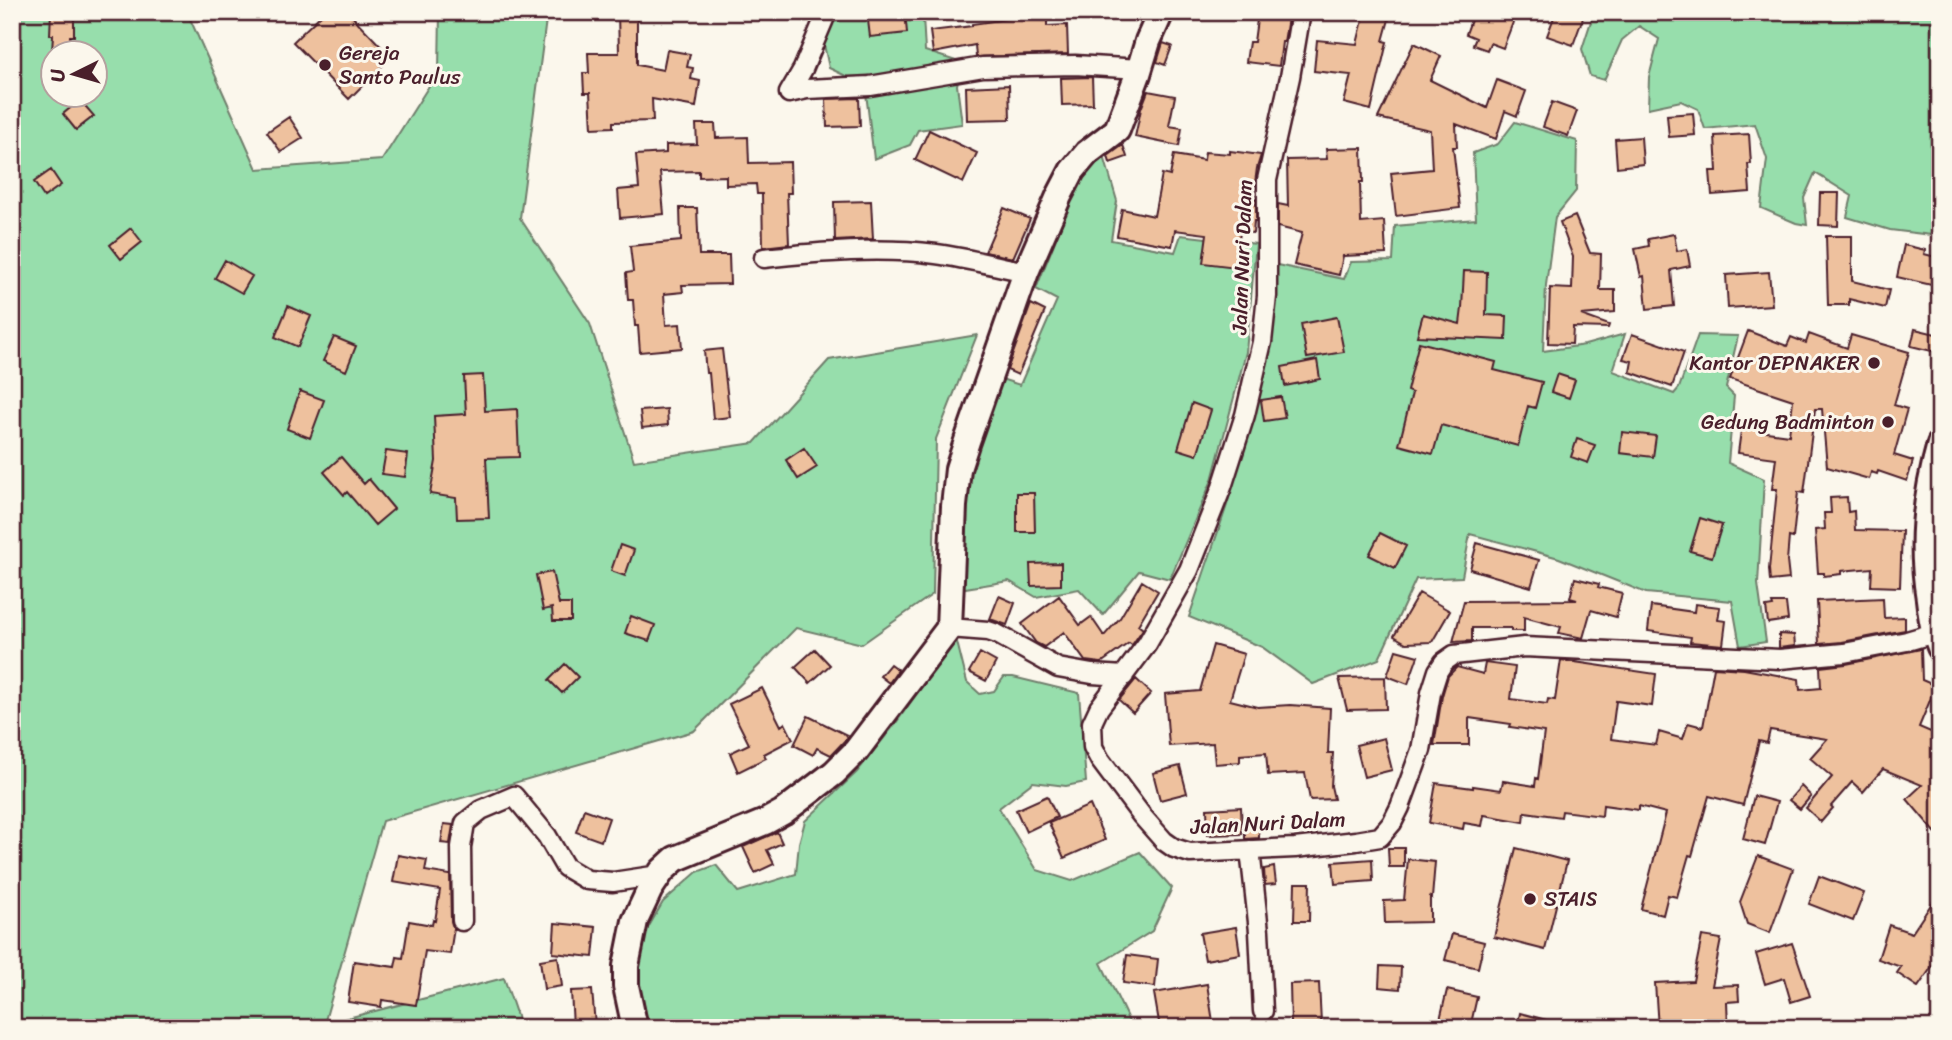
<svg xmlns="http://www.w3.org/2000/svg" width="1952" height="1040" font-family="Sriracha,sans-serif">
  <rect width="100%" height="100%" fill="#fbf7ec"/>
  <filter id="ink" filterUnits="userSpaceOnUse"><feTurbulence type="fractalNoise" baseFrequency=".0143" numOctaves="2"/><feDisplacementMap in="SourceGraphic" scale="14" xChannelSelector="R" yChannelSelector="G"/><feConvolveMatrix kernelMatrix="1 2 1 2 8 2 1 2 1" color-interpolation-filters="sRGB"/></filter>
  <g filter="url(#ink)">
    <path fill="#97deac" stroke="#707e6c" stroke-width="2" fill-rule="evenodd" d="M12,12H187L257,169L382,160L439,70L440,12H547L520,218L590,324L634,461L754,443L829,360L977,335L936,439L933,594L862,644L796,628L694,731L382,821L324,1024L504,978L521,1028H12ZM52,52H94V94H52Z
      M817,12H927L923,16L925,51L962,63L957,85L962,124L918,130L910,145L874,159L865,85L829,68Z
      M1594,12H1940V236L1890,230L1847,217L1852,196L1815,173L1804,198L1807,225L1796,223L1761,208L1767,159L1755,124L1705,129L1698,109L1681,101L1648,108L1649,77L1659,39L1639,26L1622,40L1604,80L1590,76L1582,49Z
      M1515,122L1577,141L1576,191L1555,217L1546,285L1543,351L1585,345L1625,334L1613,371L1674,394L1679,388L1698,335L1738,336L1726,388L1734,396L1728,463L1764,479L1758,584L1766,642L1740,646L1732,601L1646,593L1559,558L1470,534L1462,577L1416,579L1379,659L1313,684L1262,647L1189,617L1227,505L1252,415L1270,341L1277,265L1344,279L1351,262L1393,261L1395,226L1476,219L1473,153L1498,144Z
      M1104,156L1117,201L1111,240L1175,252L1181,235L1256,244L1246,352L1212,480L1170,579L1139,571L1103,615L1079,589L1036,597L1009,581L959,589L967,473L998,378L1020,385L1057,300L1036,289L1079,180Z
      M956,638L967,682L980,694L994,691L1004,677H1013L1079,693L1086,782L1066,786L1033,782L999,808L1037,870L1072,881L1140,852L1172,888L1152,931L1101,963L1132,1028H649L638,977L641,940L663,902L697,872L716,865L738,892L796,874L799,843L805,821L857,772L896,723Z"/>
    <path fill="#eec19e" stroke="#4a1f2b" stroke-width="2" d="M51,12H74V36H70V52H52L53,35H50Z
      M324,12H348L391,57L349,99L293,42Z
      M618,12H637V65L663,70L667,50L690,54L687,67L693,68L691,79L700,81L696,107L652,99L653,121L613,122V127L592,128L590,93H584L583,73H589L588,53H619Z
      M867,12H905L907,33L870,37Z
      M1014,12H1047V26L1067,25L1068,54L976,57L975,45L933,53L930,31L972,26V24L1014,18Z
      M1258,12H1289L1284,42H1282L1279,66L1246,62L1249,42H1254Z
      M1365,12H1391L1383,41L1387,42L1371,110L1344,103L1351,75L1314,71L1317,40L1357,44Z
      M1474,12H1517L1503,48L1490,43L1487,50L1473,45L1476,38L1466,34Z
      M1556,12H1585L1573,45L1547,36Z
      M1163,43L1172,46L1165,65L1157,62Z
      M1414,43L1441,56L1430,80L1487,108L1497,80L1526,91L1517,116L1505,111L1496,139L1456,124L1457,147H1453L1460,208L1396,216L1391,173L1432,169L1430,130L1378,118Z
      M1092,77L1093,104L1062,105L1061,78Z
      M1009,85L1010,119L967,120L966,87Z
      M1148,91L1175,96L1169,126L1182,128L1179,146L1135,137L1141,109Z
      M859,98L860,126L827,127L826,99Z
      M80,100L94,116L76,130L63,114Z
      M1552,102L1577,111L1568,136L1543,127Z
      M1693,113L1695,135L1669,137L1667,115Z
      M289,117L303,138L281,152L267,132Z
      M696,124H715L716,138L748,137L749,163L790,162L791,193H787L789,244L763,247L762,194H757L756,184L726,185V176L699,177V171L660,172L664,214L620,218L618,190L639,188L636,155L666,153V145L697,144Z
      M929,130L977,153L963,183L915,160Z
      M1749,134L1751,164H1748L1750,192L1712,195L1710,171H1717L1715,136Z
      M1641,137L1643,164L1617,167L1615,139Z
      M1123,145L1127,157L1110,163L1108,156Z
      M1362,148L1363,182H1360L1361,223L1384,221L1386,254L1343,256L1339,275L1294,265L1302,233L1278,227V204L1288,206L1287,160L1327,159L1326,149Z
      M1230,151L1261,155L1257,168L1253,198H1256V221H1254L1253,233L1240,231L1236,267L1203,263L1207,234L1175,230L1172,246L1117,236L1122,209L1154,216L1162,174L1170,176L1174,155L1204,160L1205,152L1230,154Z
      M51,170L61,185L44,197L34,182Z
      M1820,193H1839L1838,226L1819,225Z
      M871,201L873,239L835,241L834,202Z
      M680,208H697L699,255H729L730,284L682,285L683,292L664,294L666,325L680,324L682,348L640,352L638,326H635L633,300H628L626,273L633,272L630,246L681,241Z
      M1004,208L1030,219L1013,258L985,252Z
      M1575,216L1590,253L1601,254L1600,290H1615V312L1581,315L1609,325L1608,328L1573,327L1572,344L1548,343L1550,288L1572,289L1573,257L1560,222Z
      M131,228L142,242L121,259L110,245Z
      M1674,234L1677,251L1687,249L1690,266L1671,270L1674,306L1647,309L1644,276L1641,277L1635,249L1649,246L1648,239Z
      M1826,236H1852V281L1889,290L1885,308L1849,299V305H1828Z
      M1904,245L1925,250L1924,254L1940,258V287L1897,277Z
      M225,260L252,276L242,293L215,278Z
      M1464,271L1487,272L1486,315L1507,316L1506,340L1417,336L1423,314L1460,324L1462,308Z
      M1769,272L1772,305L1728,308L1726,275Z
      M1031,304L1045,311L1018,375L1007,370Z
      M288,306L311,316L298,347L275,337Z
      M1337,317L1344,352L1307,358L1301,324Z
      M1915,329L1940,335V353L1911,346Z
      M1748,331L1787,346L1791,337L1806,343L1809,334L1847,348L1851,335L1909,352L1894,405L1907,409L1894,455L1913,461L1907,481L1878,471L1877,474L1871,472L1869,479L1827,467L1822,409H1815L1804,493L1798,492L1793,538L1789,537L1787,561L1789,579L1770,581L1769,569L1777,489H1772L1776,458L1738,453L1742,423L1760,425L1759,431L1789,435L1793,400L1730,379Z
      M1632,334L1684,352L1672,387L1630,372L1632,361L1623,359Z
      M334,337L356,346L346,371L323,361Z
      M1419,342L1496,362L1494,370L1542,382L1535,408L1528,406L1518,446L1441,425L1433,454L1399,445L1412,393L1407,391Z
      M722,349L730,417L713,419L709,373H706L704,351Z
      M1317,360L1320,379L1285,386L1282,367Z
      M1557,374L1575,380L1569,398L1551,392Z
      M483,375L485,411L517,409L519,457L486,458L489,518L457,519L456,498L430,494L436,461L434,416L466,414L464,376Z
      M300,391L324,400L310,438L287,429Z
      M1281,397L1285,418L1264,421L1261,400Z
      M1192,403L1211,410L1197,455L1178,449Z
      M667,409L668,425L642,428L640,411Z
      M1622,432L1656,436L1653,457L1620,453Z
      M1577,439L1595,445L1588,463L1571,457Z
      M804,448L817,467L798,479L786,460Z
      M386,451L408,454L405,477L382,474Z
      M341,457L364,484L369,479L394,509L375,525L347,492L344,495L324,472Z
      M1017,493H1034L1035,532H1017Z
      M1847,497L1848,512L1854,511L1855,530L1902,531L1900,587L1871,586L1872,568L1841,571V574L1824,576V573H1818L1815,530L1825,529L1824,513H1831L1830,498Z
      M1700,518L1722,525L1712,557L1690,551Z
      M1380,533L1406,546L1395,568L1369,555Z
      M1477,543L1539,560L1531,587L1470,569Z
      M620,545L634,550L625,576L611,571Z
      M1061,563V585L1031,586L1030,564Z
      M552,572L559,604H571V621H553L552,608L543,610L536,575Z
      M1575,578L1599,584L1598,587L1622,593L1616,617L1591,610L1583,638L1559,633L1561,627L1524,617V631H1511V628H1472V641L1453,642L1464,601L1577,600L1570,598Z
      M1142,581L1158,591L1138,625L1143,629L1132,645L1129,643L1101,663L1085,661L1064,632L1044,647L1036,643L1022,624L1059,596L1080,625L1091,617L1104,636L1120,618Z
      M1419,593L1450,611L1432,642L1406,643L1394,636Z
      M999,596L1015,603L1007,625L990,619Z
      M1883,598L1884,618L1905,617V630L1842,642L1819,644L1817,601Z
      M1772,603H1786L1788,620L1768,623L1766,607L1773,606Z
      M1695,604L1720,607L1718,620L1726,621L1723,645L1690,642L1691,637L1648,631L1651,606L1694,612Z
      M631,616L655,625L649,641L625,633Z
      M1779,634L1794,635L1795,646L1779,648Z
      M1213,645L1244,654L1230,700L1258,707L1290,705L1330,708L1328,753H1333L1331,786L1334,799L1310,800L1305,773L1268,775L1266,753L1240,755V762L1215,764L1213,743L1169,746L1165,694L1200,691Z
      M815,649L830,665L810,683L795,667Z
      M1921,649L1922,680L1936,686L1919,727L1940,736V838L1907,799L1922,785L1883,769L1863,792L1852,782L1831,806L1833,808L1821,822L1806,808L1832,777L1810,758L1827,739L1770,730L1767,743L1759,741L1743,805L1709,796L1692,856L1689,855L1677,897L1668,895L1663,915L1641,909L1666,813L1639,806V810L1603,805L1602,816L1562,811L1561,817L1525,812L1524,822L1484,815L1482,826L1464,823L1463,829L1429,823L1436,783L1473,788V786L1501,790L1503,781L1535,786L1536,778L1538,779L1544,732L1510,727L1511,724L1469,718V745H1434L1442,696L1448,676L1457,667L1483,674L1485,663L1515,667L1511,699L1547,704L1548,699L1555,700L1561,660L1656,674L1652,706L1616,701L1611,739L1656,745L1659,732L1683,739L1688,723L1703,727L1714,667L1744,669L1799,679L1800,690L1821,688L1820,667L1846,664Z
      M1396,650L1418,656L1408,684L1387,676Z
      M980,653L996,662L986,681L969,672Z
      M565,664L578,677L562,693L549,680Z
      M890,664L898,670L889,683L880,676Z
      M1385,677L1386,709L1347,710L1339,678Z
      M1136,679L1151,693L1133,713L1119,700Z
      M762,688L781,726L785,723L793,739L764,754L766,758L738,772L730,753L749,744L729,704Z
      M808,716L849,736L831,755L817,748L813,755L794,745Z
      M1384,738L1392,770L1364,777L1356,745Z
      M1180,766L1187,793L1160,800L1153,773Z
      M1801,786L1811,796L1800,809L1789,800Z
      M1047,796L1057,817L1026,832L1016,810Z
      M1754,796L1777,802L1765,845L1743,839Z
      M1090,805L1105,840L1064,858L1049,823Z
      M1241,807L1242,834L1208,835L1207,809Z
      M584,809L609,818L601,841L576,832Z
      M444,824L453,825L450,844L441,843Z
      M1245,824H1259V838L1245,839Z
      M777,832L782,843L767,850L774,864L755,873L743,847Z
      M1388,848H1404V867H1389Z
      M1516,848L1567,861L1545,950L1494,937Z
      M398,855L427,860L425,871L450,875L451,921L454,928L450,954L425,951L416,1005L382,1000L381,1007L348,1002L354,961L395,967L397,957L403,958L409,921L432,925L433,920L435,921L440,890L393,882Z
      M1758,856L1793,869L1770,933L1747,924L1740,902Z
      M1372,859L1373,881L1335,884L1333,862Z
      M1408,859L1435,862L1432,898L1430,897V922L1385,923L1384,901L1404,900Z
      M1274,867L1276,884L1265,885L1264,869Z
      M1819,876L1864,893L1853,921L1809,904Z
      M1295,883H1310L1309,921H1294Z
      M1940,891V955L1918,987L1897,973L1901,967L1878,959L1889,925L1912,933Z
      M555,923L596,927L593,957L553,953Z
      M1236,927L1240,954L1205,960L1200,933Z
      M1452,934L1484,942L1478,968L1445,960Z
      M1702,936L1721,939L1712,986L1738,985L1739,1001L1727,1002L1728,1028H1658L1655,983L1693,981Z
      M1792,943L1810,996L1791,1002L1784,978L1765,984L1756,954Z
      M1127,955L1158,959L1155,987L1123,983Z
      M558,957L562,986L544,989L540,960Z
      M1380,966L1401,967L1400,989L1379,987Z
      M1319,983L1321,1023L1291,1024L1290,984Z
      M1207,984L1214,1028H1160L1154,993Z
      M592,990L595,1025L573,1026L571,991Z
      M1447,990L1477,997L1470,1028H1438Z
      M1520,1013L1558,1023V1028H1517Z"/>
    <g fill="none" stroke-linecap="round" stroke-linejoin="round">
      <defs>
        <path id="minor" d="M1301,12L1290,77L1267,180V296L1262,342L1245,415L1222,487L1189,570L1147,644L1099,708L1092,723L1093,747L1100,760L1142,816L1164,841L1174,848L1190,853L1295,848L1356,841L1380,837L1392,823L1400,807L1421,750L1431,693L1438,671L1444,662L1454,655L1524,647L1780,659L1844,653L1907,641L1934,633
          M789,93L807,89L870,86L983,67L1075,65L1140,69
          M789,93L803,69L827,12
          M764,258C820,252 880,247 936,254C966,258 996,266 1026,272
          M949,628L988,631L997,634L1058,668L1092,674L1124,676
          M1250,850L1259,931L1263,1011
          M462,921L461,847L465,823L481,810L514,796L547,836L565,867L587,880L613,882L659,875"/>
        <path id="secondary" d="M1940,444C1925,498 1920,544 1929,599C1931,616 1933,631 1940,647
          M635,1028L626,986V966L635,921L650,889L662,871L675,859L765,822L783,812L834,773L856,751L949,628L954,506L958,469L967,441L1026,272L1059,196L1072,171L1087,153L1117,130L1138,74L1148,41L1161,12"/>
      </defs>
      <use href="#minor" stroke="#4a1f2b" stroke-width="23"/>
      <use href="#secondary" stroke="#4a1f2b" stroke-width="30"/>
      <use href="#minor" stroke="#fbf7ec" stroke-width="18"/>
      <use href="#secondary" stroke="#fbf7ec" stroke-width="24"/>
    </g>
  </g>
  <g fill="#4a1f2b" stroke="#fbf7ec" stroke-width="2.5">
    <circle cx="325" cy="65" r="7"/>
    <circle cx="1874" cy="363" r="7"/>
    <circle cx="1888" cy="422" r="7"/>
    <circle cx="1530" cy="899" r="7"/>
  </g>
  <g text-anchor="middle" stroke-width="6" stroke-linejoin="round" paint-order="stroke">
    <g font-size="21" fill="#4a1f2b" stroke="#fbf7ec" text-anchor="start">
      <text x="339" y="60">Gereja<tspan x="339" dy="24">Santo Paulus</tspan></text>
      <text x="1860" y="370" text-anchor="end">Kantor DEPNAKER</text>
      <text x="1874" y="429" text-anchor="end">Gedung Badminton</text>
      <text x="1544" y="906">STAIS</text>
    </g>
    <g font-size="21" fill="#4a1f2b" stroke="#fbf7ec">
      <text transform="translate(1242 257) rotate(-88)" y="7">Jalan Nuri Dalam</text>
      <text transform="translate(1268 823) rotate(-3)" y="7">Jalan Nuri Dalam</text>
    </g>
  </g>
  <rect width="1952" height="1040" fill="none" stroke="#fbf7ec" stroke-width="42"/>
  <rect x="21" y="21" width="1910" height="998" fill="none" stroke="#4a1f2b" stroke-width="2.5" filter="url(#ink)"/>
  <g transform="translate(74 74) rotate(265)"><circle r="33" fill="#fbf7ec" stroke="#b4a19f" stroke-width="2"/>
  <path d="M0-5L12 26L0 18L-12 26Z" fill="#4a1f2b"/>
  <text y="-10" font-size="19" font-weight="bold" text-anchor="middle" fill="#4a1f2b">U</text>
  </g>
</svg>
